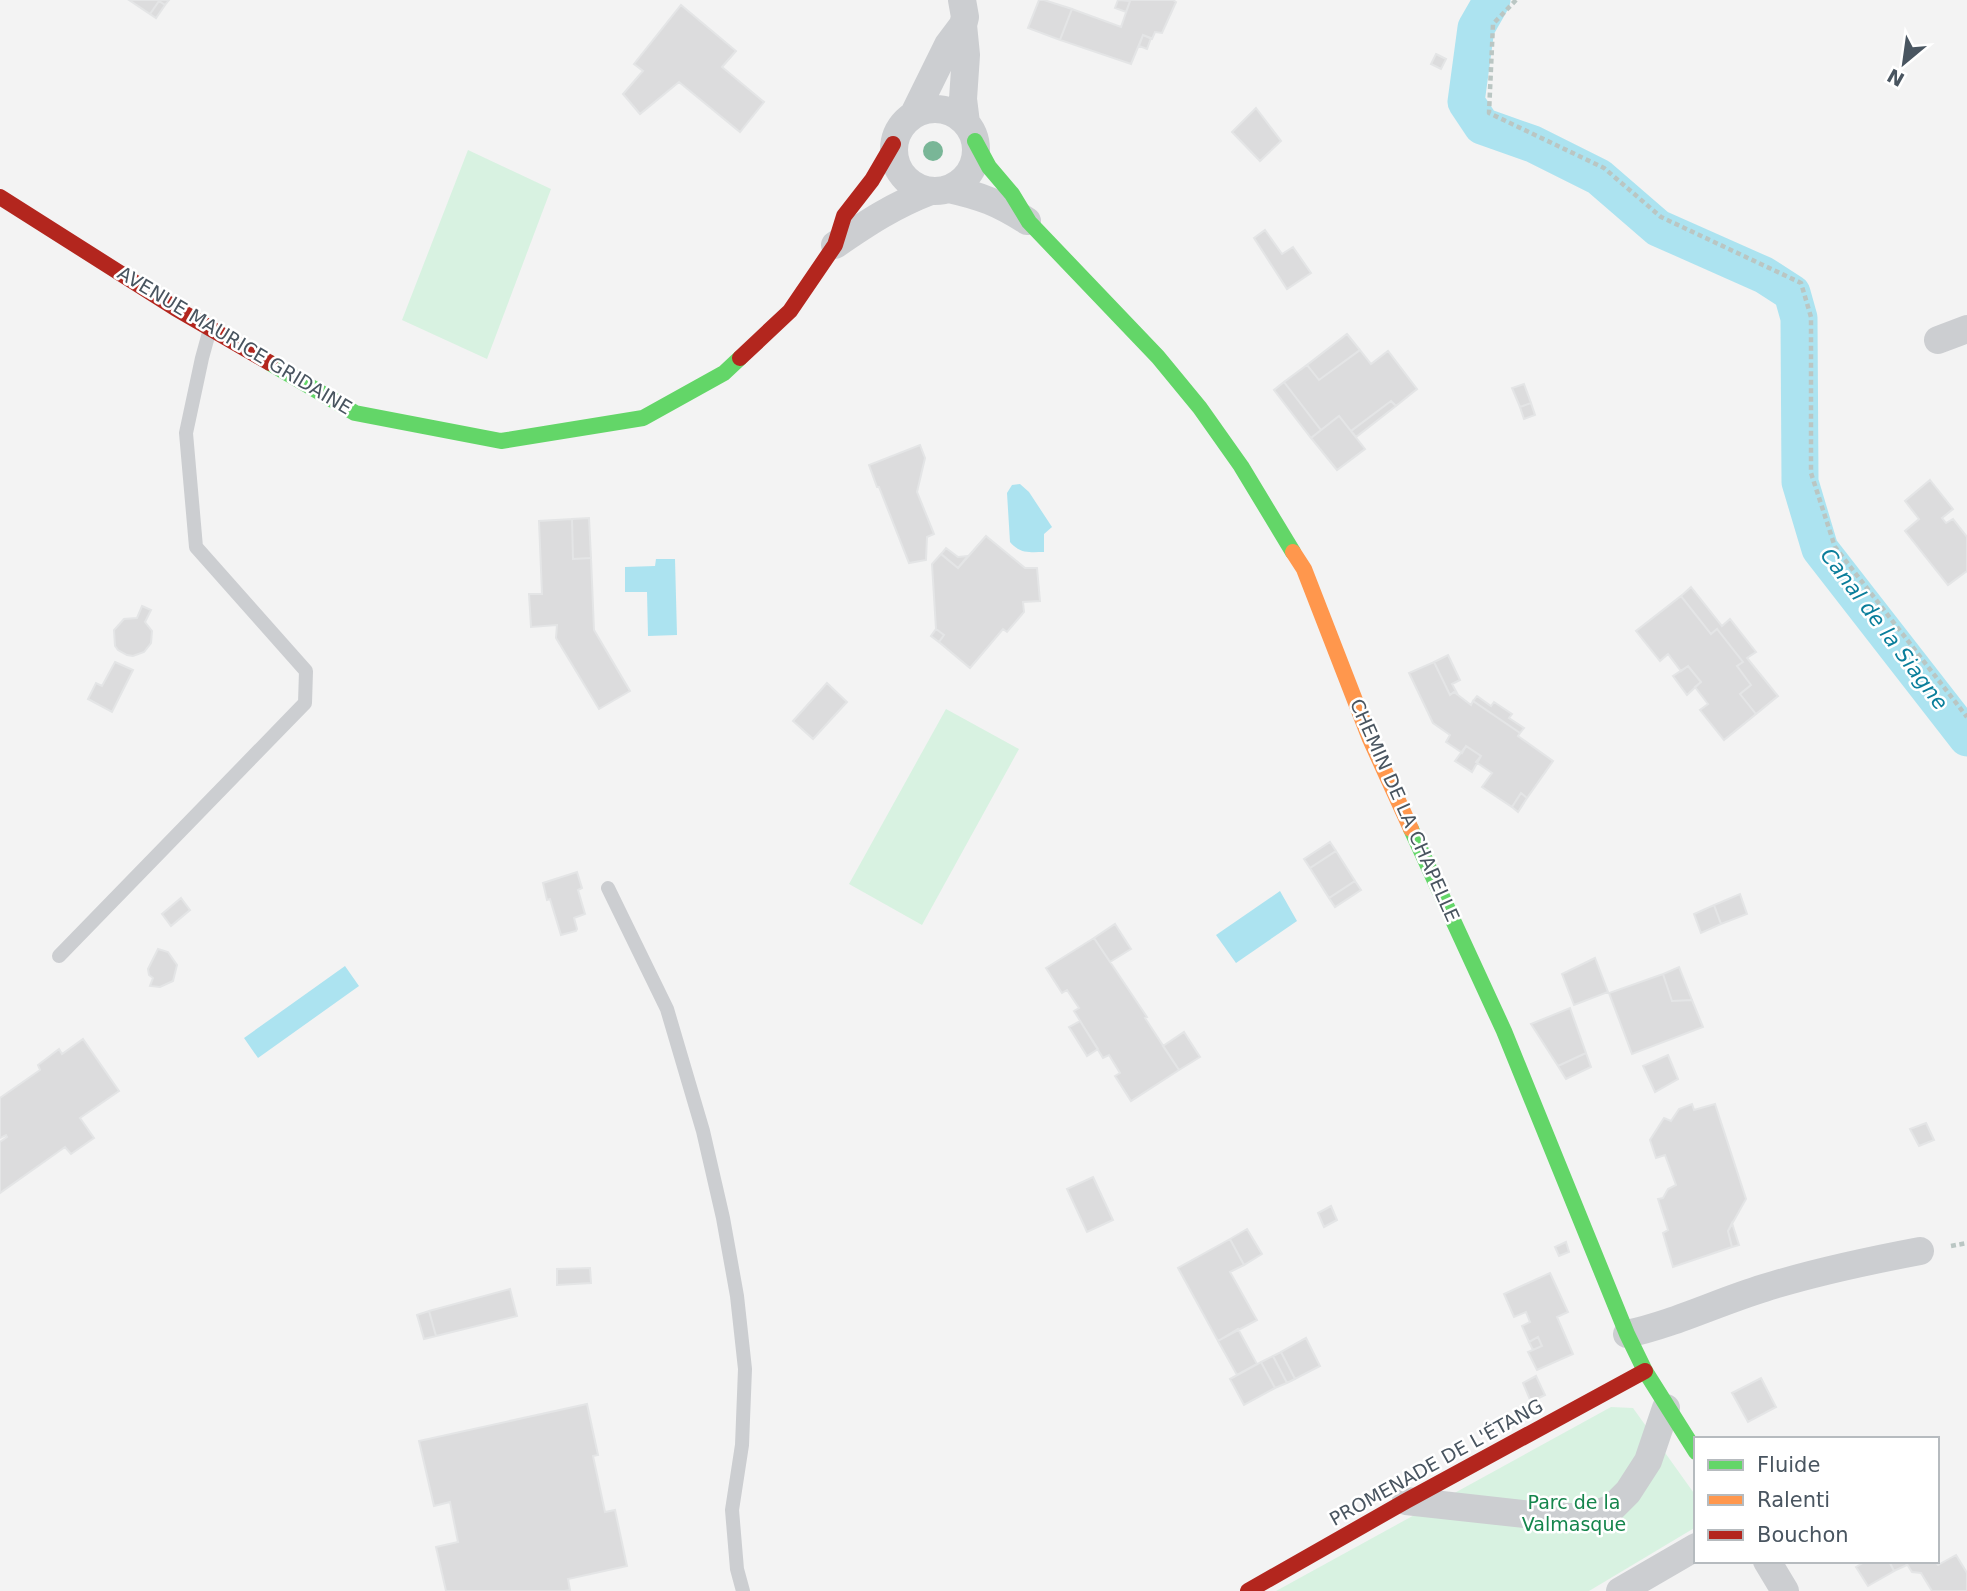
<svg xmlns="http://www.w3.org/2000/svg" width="1967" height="1591" font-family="'DejaVu Sans',sans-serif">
  <rect width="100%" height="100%" fill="#f3f3f3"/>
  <path fill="#d8f2e1" d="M468,150L551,189L487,359L402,320Z
    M946,709L1019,749L922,925L849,884Z
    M1611,1407L1633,1408L1696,1496V1527L1589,1591H1276Z"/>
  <path fill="#ace3f0" d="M1020,484L1029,492L1052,527L1044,534V552C1030,552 1020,554 1010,542L1007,493L1012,485Z
    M656,559H675L677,635L648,636L647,592H625V567L655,566Z
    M1280,891L1297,921L1236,963L1216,935Z
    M345,966L359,986L258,1058L244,1038Z"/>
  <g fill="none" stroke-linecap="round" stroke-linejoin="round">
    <path stroke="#ace3f0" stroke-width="37" d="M1492,0L1476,28L1466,102L1482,126L1533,144L1599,177L1658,228L1764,275L1792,293L1799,318L1800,482L1820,549L1967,738"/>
  </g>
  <path fill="#dcdcdd" stroke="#e4e5e6" stroke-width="2" d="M129,0H169L165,5L159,1L150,14Z
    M1039,0H1044L1072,9L1060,40L1028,28Z
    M1118,0L1130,1L1126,12L1115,8Z
    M1128,0H1173L1176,2L1162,33L1155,32L1152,39L1143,35L1131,64L1060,40L1072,9L1121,27L1130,1Z
    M159,1L165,5L156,18L150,14Z
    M681,5L736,51L722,67L764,102L740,132L679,82L640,114L623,94L643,71L634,64Z
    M1143,35L1151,38L1147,49L1139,46Z
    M1436,54L1446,59L1441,69L1431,64Z
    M1256,108L1281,141L1260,161L1232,132Z
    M1265,230L1282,254L1293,247L1311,273L1287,289L1254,238Z
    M1347,334L1360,350L1319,380L1307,365Z
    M1360,350L1371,364L1388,351L1417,389L1396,406L1391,401L1351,431L1339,416L1321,430L1284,382L1307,365L1319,380Z
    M1284,382L1321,430L1311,438L1274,390Z
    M1524,384L1531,403L1520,407L1512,388Z
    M1391,401L1396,406L1356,437L1351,431Z
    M1531,403L1535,415L1524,419L1520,407Z
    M1339,416L1365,449L1337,470L1311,438Z
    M920,445L925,458L917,492L934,534L927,537L926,560L909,563L879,487H877L869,465Z
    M1930,480L1953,509L1942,518L1946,523L1953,519L1967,537V571L1948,585L1905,531L1919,519L1905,501Z
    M589,518L591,558L573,559L572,519Z
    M572,519L573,559L591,558L594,630L630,691L599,709L556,638L557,625L531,627L529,594H542L539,521Z
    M986,536L1025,568H1037L1040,601L1023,602L1024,612L1007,632L1003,629L970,668L939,642L944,635L936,629L932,564L941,554L958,568Z
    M946,548L958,557L968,556L958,568L941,554Z
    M1691,587L1722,626L1730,619L1756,652L1747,658L1778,696L1756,714L1740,694L1751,685L1737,666L1743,662L1717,629L1711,634L1681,596Z
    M1681,596L1711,634L1717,629L1743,662L1737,666L1751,685L1740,694L1756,714L1724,740L1700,710L1708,704L1695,687L1701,682L1688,666L1681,671L1668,654L1660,661L1636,631Z
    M142,606L151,610L145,622L152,631L151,643L144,652L133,656L127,655L118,650L115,646L114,630L124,619L137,618Z
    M936,629L944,635L939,642L931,636Z
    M1448,655L1460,680L1452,684L1458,695L1454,692L1450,695L1434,662Z
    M115,662L133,670L112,712L88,699L96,683L102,686Z
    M1434,662L1450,695L1454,692L1471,705L1473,701L1520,733L1518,736L1553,761L1527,798L1521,793L1512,807L1482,787L1492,773L1476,762L1481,756L1466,746L1462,753L1461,752L1446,742L1450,735L1433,723L1409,673Z
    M1688,666L1701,682L1687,695L1673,676Z
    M827,683L847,702L813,739L793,721Z
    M1477,696L1491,706L1494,702L1512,714L1509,718L1524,728L1520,733L1473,701Z
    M1466,746L1481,756L1472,772L1455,761Z
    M1521,793L1527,798L1518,812L1512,807Z
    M1330,842L1336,851L1310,868L1304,859Z
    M1336,851L1355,881L1329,898L1310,868Z
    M577,872L582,888L578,890L585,914L574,918L577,929L576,931L561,935L550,899L547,900L543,883Z
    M1355,881L1361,890L1335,907L1329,898Z
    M1740,894L1747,914L1721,924L1714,905Z
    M181,898L190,910L171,926L162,914Z
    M1714,905L1721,924L1701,933L1694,914Z
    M1115,924L1131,949L1110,962L1094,938Z
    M1094,938L1147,1017L1145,1018L1179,1070L1131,1101L1115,1076L1120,1073L1109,1055L1103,1058L1074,1011L1079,1008L1067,990L1062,993L1046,968Z
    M158,949L168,952L177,965L173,981L160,987L150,986L153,978L149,975L148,969Z
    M1595,958L1608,992L1574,1005L1562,974Z
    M1679,967L1692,1000L1672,1001L1663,974Z
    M1663,974L1672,1001L1692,1000L1703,1027L1632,1054L1609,993Z
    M1570,1008L1586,1053L1558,1066L1531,1024Z
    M1080,1021L1098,1049L1087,1056L1069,1027Z
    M1184,1032L1200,1057L1179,1070L1163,1046Z
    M83,1039L119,1091L80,1118L94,1138L71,1154L65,1147L0,1193V1142L7,1137L6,1135L0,1138V1098L40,1070L38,1065L59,1049L62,1054Z
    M1586,1053L1591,1067L1566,1079L1558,1066Z
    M1668,1055L1678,1079L1655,1092L1643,1066Z
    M1692,1104L1694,1110L1715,1104L1746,1199L1728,1231L1732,1247L1673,1267L1663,1233L1668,1230L1658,1199L1663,1198L1668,1189L1676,1185L1665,1155L1656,1158L1650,1140L1664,1118L1671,1121L1679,1109Z
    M1926,1123L1934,1140L1919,1146L1910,1129Z
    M1093,1177L1113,1220L1087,1232L1067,1189Z
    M1331,1206L1337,1220L1324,1227L1318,1213Z
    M1732,1223L1739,1245L1732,1247L1728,1231Z
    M1247,1229L1262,1254L1244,1265L1230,1239Z
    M1230,1239L1244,1265L1230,1272L1257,1320L1218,1341L1178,1268Z
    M1566,1242L1569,1252L1559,1256L1555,1247Z
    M590,1268L591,1283L557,1285V1269Z
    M1550,1273L1568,1312L1557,1317L1573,1354L1537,1370L1528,1352L1542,1346L1538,1337L1529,1342L1522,1326L1530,1322L1526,1312L1514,1317L1504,1294Z
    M510,1289L517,1316L436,1336L429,1311Z
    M429,1311L436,1336L424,1339L417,1315Z
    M1238,1329L1257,1364L1237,1375L1218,1341Z
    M1538,1337L1542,1346L1533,1350L1529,1342Z
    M1306,1338L1320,1366L1295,1379L1281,1352Z
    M1281,1352L1295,1379L1287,1383L1273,1356Z
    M1273,1356L1287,1383L1275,1388L1261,1362Z
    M1261,1362L1275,1388L1244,1405L1230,1379Z
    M1536,1376L1545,1395L1531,1402L1523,1383Z
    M1761,1378L1776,1407L1748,1422L1732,1393Z
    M587,1404L598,1455L593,1456L605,1512L615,1510L627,1566L568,1579L570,1590L565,1591H446L436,1547L458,1542L450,1502L434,1506L419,1441Z
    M1956,1555L1967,1573V1591H1932L1921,1573L1912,1572L1905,1561H1935L1938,1565Z
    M1866,1561H1889L1894,1571L1868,1586L1856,1567Z
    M1889,1561H1905L1907,1565L1894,1571Z"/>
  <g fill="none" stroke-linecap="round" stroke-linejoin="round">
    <path stroke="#bac6c3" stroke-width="4.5" stroke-dasharray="5 3.5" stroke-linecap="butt" d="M1516,0L1493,24L1489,113L1604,168L1661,217L1801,283L1811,317V473L1835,547L1967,717
      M1951,1246L1967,1243"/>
    <path stroke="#ccced1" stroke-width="14" d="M608,888L667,1009L703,1131L723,1218L737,1296L745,1369L742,1445L732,1510L737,1569L743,1591
      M59,956L305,703L306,671L196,547L186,433L202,358L210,329"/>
    <path stroke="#ccced1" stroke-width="28" d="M962,0L965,17L963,25L966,55L963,99L966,123
      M894 150a41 41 0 1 1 82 0a41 41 0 1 1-82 0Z
      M914,114L948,45L963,25
      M949,189C981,196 999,203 1027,221
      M835,245C867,223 894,205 931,191
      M1938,340L1967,329
      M1627,1334C1674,1324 1718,1302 1764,1288C1815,1272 1867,1261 1920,1251
      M1406,1501L1533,1515L1587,1518L1612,1508L1628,1492L1648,1461L1666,1408
      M1767,1561L1785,1591
      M1620,1591L1696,1547"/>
    <path stroke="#63d668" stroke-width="16" d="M975,141L989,167L1012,194L1029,222L1158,357L1200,408L1241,466L1293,552
      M270,363L355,413L501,441L643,418L724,373L740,358
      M1411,829L1504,1031L1627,1334L1645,1371L1696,1452"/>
    <path stroke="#ff974d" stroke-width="16" d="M1293,552L1304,569L1370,739L1411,829"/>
    <path stroke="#b3261e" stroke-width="16" d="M0,197L175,308L270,363
      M740,358L790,311L835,245L844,216L872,180L893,144
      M1248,1591L1406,1501L1645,1371"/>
  </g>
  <circle fill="#79b697" cx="933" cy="151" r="10"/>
  <g text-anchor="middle" stroke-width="5" stroke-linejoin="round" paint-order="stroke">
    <g font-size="19" fill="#495560" stroke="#fff">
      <text transform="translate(235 340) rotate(31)" y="7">AVENUE MAURICE GRIDAINE</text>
      <text transform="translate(1405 810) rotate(66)" y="7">CHEMIN DE LA CHAPELLE</text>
      <text transform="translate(1436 1462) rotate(-29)" y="7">PROMENADE DE L'ÉTANG</text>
    </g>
    <g font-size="19" fill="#15854c" stroke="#fff">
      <text x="1574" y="1509">Parc de la<tspan x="1574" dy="22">Valmasque</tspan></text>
    </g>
    <g font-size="21" font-style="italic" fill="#0a7e9b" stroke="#fff">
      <text transform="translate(1884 629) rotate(53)" y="7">Canal de la Siagne</text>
    </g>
  </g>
  <rect x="1694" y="1437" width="245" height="126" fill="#ffffff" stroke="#b6bbbf" stroke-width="2"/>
  <rect x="1708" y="1460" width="35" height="10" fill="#63d668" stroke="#b6bbbf" stroke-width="2"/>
  <text x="1757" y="1472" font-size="21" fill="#495560">Fluide</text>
  <rect x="1708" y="1495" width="35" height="10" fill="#ff974d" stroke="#b6bbbf" stroke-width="2"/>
  <text x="1757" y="1507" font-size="21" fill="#495560">Ralenti</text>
  <rect x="1708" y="1530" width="35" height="10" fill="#b3261e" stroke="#b6bbbf" stroke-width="2"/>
  <text x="1757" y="1542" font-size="21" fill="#495560">Bouchon</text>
  <g transform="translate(1904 63) rotate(209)" stroke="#ffffff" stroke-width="5" paint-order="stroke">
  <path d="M0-5L12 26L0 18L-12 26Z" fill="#495560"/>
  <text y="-10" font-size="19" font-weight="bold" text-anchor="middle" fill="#495560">N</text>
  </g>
</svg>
